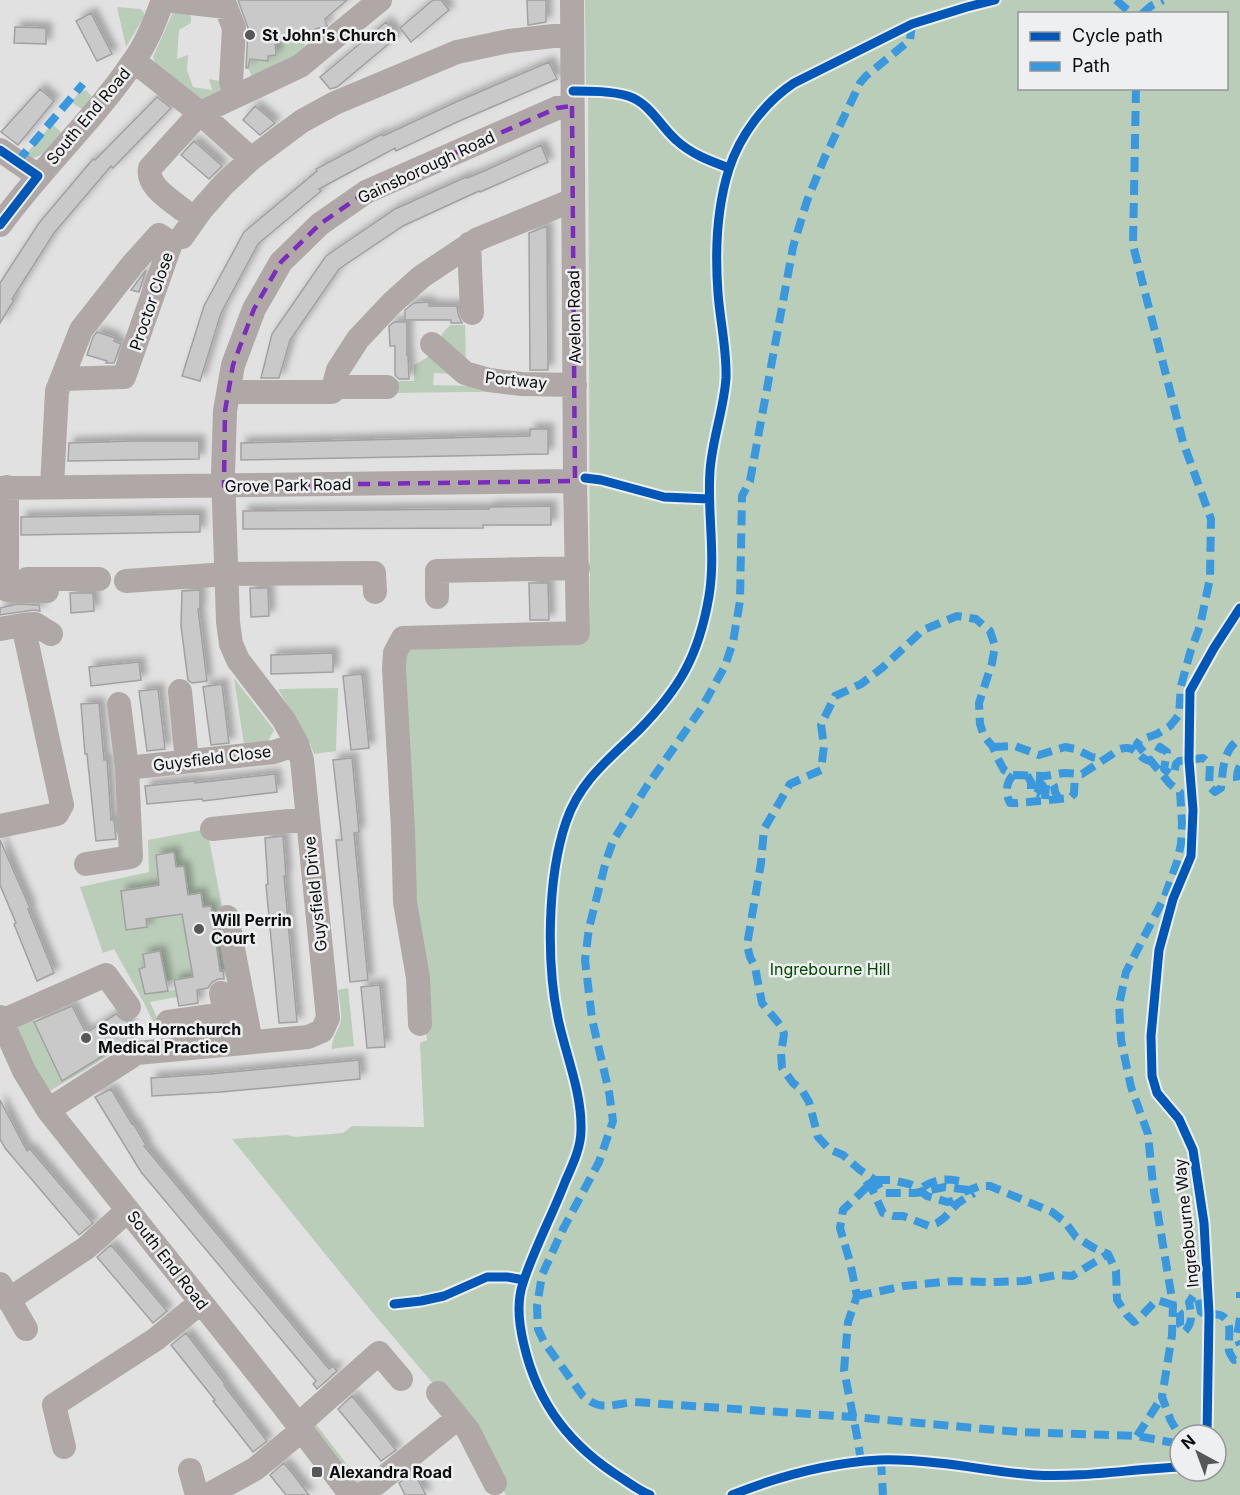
<svg xmlns="http://www.w3.org/2000/svg" width="1240" height="1495" font-family="Inter,sans-serif">
  <defs>
    <filter id="shadow"><feDropShadow dx="5.5" dy="-5.5" stdDeviation="3" flood-color="#0004"/></filter>
  </defs>
  <rect width="100%" height="100%" fill="#e1e1e2"/>
  <path fill="#bacdb9" fill-rule="evenodd" d="M585,0H1240V1495H506L464,1420L373,1313L232,1139L287,1135L295,1137L343,1133L352,1126L424,1127L420,1043L427,1040L414,939L398,654L409,641L590,637L588,88L586,86ZM1020,14H1226V88H1020ZM1180,1435H1216V1471H1180Z
    M117,7L141,9L144,13V17L126,47Z
    M173,12H191V23L179,30L177,59L188,55L187,70L193,87L212,90L209,79L225,82L226,88L200,101L156,65L153,57Z
    M285,20L290,37L303,33L305,46L291,59L252,77L248,68L250,59L268,60V56L276,55L275,41H259Z
    M81,90L87,91L92,97L82,109L71,102Z
    M52,124L62,133C53,143 46,156 32,158L26,154Z
    M450,325H465L466,363L441,339L442,334Z
    M431,355L458,374L434,373L433,385L480,386L561,391L389,393L390,381H414V365Z
    M234,678L274,730L267,743L244,745Z
    M338,688L336,751L314,754L310,744L278,689Z
    M207,829L237,984L225,970L220,971L211,907H203L201,893L182,895L184,866L176,867L174,852L156,855L161,898L146,887L121,891L126,930L147,927L146,919L182,914L193,977L165,981L159,951L143,954L145,967L139,969L145,994L176,990L177,997L150,1002L165,1036H160L144,1003L114,949L103,953L80,887L149,872L148,840Z
    M348,988L354,1046L332,1049C331,1038 339,1031 341,1020C342,1011 339,999 338,990Z
    M30,1013L62,1081L128,1040L130,1042L50,1091L37,1077L15,1029Z
    M316,1424L362,1484L357,1487L313,1427Z"/>
  <path fill="#c9c9ca" stroke="#a1a1a2" stroke-width="1.5" filter="url(#shadow)" d="M238,0H347L325,19L327,26H326L275,41L276,55L268,56V61L250,59L248,68H246L248,28Z
    M433,0H441L449,10L411,42L400,28Z
    M527,0H546V22L528,25Z
    M91,13L112,54L97,61L76,21Z
    M386,22L398,36L337,87L330,89L320,77Z
    M15,27L46,28V44L14,43Z
    M549,62L557,79L457,122L396,151L395,148L319,189L321,191L258,244L221,313L200,381L182,376L204,306L244,232L317,171L316,169L382,134L383,136L456,102Z
    M40,89L54,101L18,145L1,132Z
    M157,97L171,108L113,168L111,166L54,233L12,299L14,300L0,323V283L39,223L93,159L95,160Z
    M255,106L275,123L260,135L243,120Z
    M194,141L222,166L209,179L181,155Z
    M541,145L548,162L480,192L479,191L403,226L339,269L290,340L279,378H261L272,334L326,256L395,209L466,177L467,178L484,171Z
    M547,226L548,370H530L529,233Z
    M146,270L139,292L131,290Z
    M429,302V306H457L458,314L462,323H451V320H405V310L414,303Z
    M394,322H407V355H408L409,379H399L395,375V346H390L389,326Z
    M97,332L115,338L114,341L121,344L114,363H106L107,361L87,355L93,337Z
    M530,429H548V454L241,460V443L530,436Z
    M132,441H199V459L68,461L69,443Z
    M551,506V525H483V528L243,529V511L489,509V507Z
    M200,514V532L21,535V517Z
    M529,583H548L549,620H530Z
    M250,588H268L269,616L251,617Z
    M200,590V609H198L207,681L192,683L188,680L181,626L182,591Z
    M70,593H93L94,611L71,613Z
    M17,604L39,605L40,611L34,610L0,615V608Z
    M333,653V672L271,674V655Z
    M139,662L141,680L91,686L89,667Z
    M362,674L369,748L351,750L343,676Z
    M222,684L229,743L211,745L203,687Z
    M158,689L165,749L147,751L139,691Z
    M99,703L104,760H107L111,820H114L116,839L96,841L87,754H85L81,704Z
    M352,758L359,832L354,833L368,980L350,982L336,840H342L333,760Z
    M275,774L277,792L203,801L202,799L147,804L145,786L195,781V783L213,781Z
    M283,836L286,876H284L297,1022L279,1023L266,885L268,884L265,838Z
    M0,840L30,908L28,909L54,973L37,981L14,924L16,923L0,885Z
    M174,852L176,867L184,866L188,895L201,893L203,907L211,906L220,971L223,970L224,979H218L212,982L208,988L197,990L198,1003L179,1006L174,980L193,977L182,914L146,919L147,927L126,930L121,891L159,885L156,855Z
    M160,951L168,991L145,994L139,969L145,967L143,954Z
    M380,985L385,1047L367,1048L361,987Z
    M72,1006L86,1033L116,1014L123,1020H126L135,1036L62,1081L34,1022Z
    M359,1060L360,1079L221,1092L152,1096L151,1078L210,1074Z
    M111,1089L132,1124L133,1123L146,1145L144,1146L329,1369L333,1366L337,1371L317,1389L313,1384L316,1381L141,1172L95,1097Z
    M0,1100L27,1151L30,1149L93,1223L79,1235L5,1148L0,1139Z
    M111,1245L167,1311L153,1323L97,1257Z
    M186,1333L225,1384L224,1385L267,1441L253,1452L213,1401L215,1400L171,1345Z
    M352,1396L396,1450L381,1461L338,1409Z
    M284,1463L293,1474L309,1495H286L270,1475Z
    M414,1472L419,1482L426,1495H405L399,1483Z"/>
  <g fill="none" stroke-linecap="round" stroke-linejoin="round">
    <path stroke="#b0a8a6" stroke-width="24" d="M165,0L226,7L234,28L231,82L236,96
      M134,61L200,113L251,159
      M0,150L38,176
      M183,210C171,200 146,186 150,168L200,113L300,66L380,0
      M0,225C41,168 94,120 133,62C147,43 155,21 163,0
      M182,237L201,210L223,185L251,159L302,121L335,103L457,52L509,41L571,34
      M469,244L472,313
      M432,344L465,373L489,380L521,384L575,385
      M334,387H387
      M229,392H332L338,370L358,339L392,303L421,277L478,239L573,200
      M7,487V590L47,591
      M52,487L57,391L81,330L132,265L159,235L171,243L124,377L62,379
      M0,488L575,481
      M27,579H99
      M126,581L227,574L374,573L375,592
      M437,597V571L578,568
      M23,625L35,624L51,634
      M0,629L23,625L62,805L57,814L0,826
      M180,691L187,761
      M127,768L274,752L297,744
      M212,829L308,819
      M86,864L131,857L127,768L119,704
      M227,917L251,1042
      M221,993L225,1014
      M0,1017L24,1071L48,1110L282,1404L351,1495
      M2,1021L106,975L129,1007
      M168,1022L225,1014L228,1044
      M420,1024L418,978L405,902L403,830L394,669L395,653L403,638L578,633L575,481L572,0
      M48,1110L137,1053L308,1037L322,1031L328,1018L302,760L297,744L284,720L238,660L231,644L228,622L223,474L225,411L233,365L254,309L281,262L320,224L366,192L557,108L572,106
      M0,1284L26,1329
      M8,1300L86,1248L128,1210
      M438,1393L468,1430L495,1483
      M298,1425L379,1353L401,1379
      M64,1447L54,1405L156,1339L201,1302
      M190,1470L197,1495
      M208,1495L255,1469L302,1430
      M362,1495L458,1418"/>
    <path stroke="#3a99de" stroke-width="8" stroke-dasharray="15 8" stroke-linecap="butt" d="M1116,0L1132,14
      M1142,14L1151,6L1163,0
      M912,24L910,40L866,76L860,83L824,159L807,201L793,247L750,481L742,496L740,601L733,642L725,666L701,709L647,786L613,841L606,861L589,928L585,960L592,1019L609,1092L613,1121L599,1162L562,1231L542,1275L537,1306L538,1329L544,1342L583,1396C601,1412 613,1404 634,1402L853,1417L1019,1432L1137,1436L1180,1444
      M1136,88L1133,245L1183,442L1211,519L1210,578L1200,626L1190,653L1181,686L1179,715L1170,726L1157,734L1140,740L1137,744L1170,784L1180,792L1182,823L1181,844L1177,862L1165,896L1126,972L1119,1005L1121,1040L1131,1087L1148,1134L1153,1185L1173,1305L1172,1335L1162,1397L1171,1421L1180,1436
      M17,162L83,84
      M993,747L1015,746L1039,755L1065,747L1075,749L1092,757L1104,759
      M1240,766C1237,772 1235,781 1240,787
      M1013,775C1006,783 1005,793 1010,803H1017L1070,798L1074,794L1075,775
      M1027,775L1031,782V790L1033,792L1037,793L1038,791L1040,779L1045,776
      M1045,799L1046,785L1049,783H1052L1054,786L1055,792L1059,799
      M875,1180H891L909,1184L914,1186L927,1196L947,1202L953,1201L958,1194
      M866,1181L873,1191L883,1213L894,1216H903L929,1226L937,1223L944,1218L958,1203L974,1193
      M923,1187C939,1177 948,1179 966,1182
      M969,1190L945,1187L915,1193H884L881,1190L875,1180L860,1170L843,1155L829,1149L818,1137L809,1102L802,1090L793,1083L782,1068L781,1053L784,1034L781,1026L762,1003L755,967L750,957L747,945L761,863L764,829L790,784L821,770L824,746L821,725L835,696L861,684L882,668L923,630L957,616L976,619L990,631L995,646L992,663L979,703L980,724L984,736L993,747L997,757L1004,770L1013,775L1045,776L1064,773L1082,774L1120,749C1138,744 1136,758 1150,761L1155,756L1160,747L1167,752L1164,769L1170,774L1174,773L1176,764L1179,761L1203,758L1210,764L1209,786L1215,792L1221,788C1223,770 1223,749 1240,739
      M964,1192L980,1186H990L1052,1212L1065,1222L1076,1237L1094,1248L1108,1254L1116,1271L1117,1300L1127,1315L1134,1322C1143,1316 1149,1307 1157,1300L1173,1305L1180,1313V1324L1184,1332C1194,1323 1191,1313 1189,1302L1194,1295L1198,1299L1201,1312C1207,1316 1213,1313 1220,1315C1235,1321 1227,1340 1229,1351C1230,1354 1232,1357 1234,1360L1240,1359
      M1240,1292V1298
      M857,1296L904,1286L952,1281L990,1282L1024,1281L1057,1275L1072,1276L1108,1254
      M1240,1318L1237,1337L1240,1345
      M1137,1436L1162,1397
      M881,1460L883,1495
      M861,1462L858,1441L844,1370L848,1322L857,1296L850,1262L840,1228L843,1210L869,1185"/>
    <defs>
      <path id="cycleway" d="M573,91C591,91 611,91 628,96C650,103 660,126 676,140C691,154 710,161 729,168
        M0,150L38,176L0,225
        M585,478L601,480L664,497L709,499
        M394,1304L421,1301L444,1296L487,1277H507L524,1280
        M1207,1435L1209,1314L1204,1223L1193,1150L1179,1119L1157,1093L1152,1076L1151,1036L1159,950L1173,899L1191,856L1193,810L1189,760L1190,691L1214,648L1240,608
        M650,1495C640,1491 632,1485 623,1479C571,1447 538,1405 524,1345C519,1325 516,1303 523,1283C534,1249 552,1216 565,1182C572,1166 581,1148 581,1130C582,1094 567,1058 559,1023C546,966 547,878 566,822C580,781 608,760 638,731C680,688 699,655 709,596C716,554 707,512 710,471C712,440 724,409 726,378C727,350 720,321 718,293C715,253 717,207 729,169C740,135 765,102 794,83L912,24L967,7L995,0
        M732,1495C779,1476 828,1463 879,1460C898,1459 919,1461 938,1463C970,1466 1002,1473 1034,1475C1083,1478 1131,1469 1180,1467"/>
    </defs>
    <use href="#cycleway" stroke="#eeeff0" stroke-width="13"/>
    <use href="#cycleway" stroke="#0057b8" stroke-width="9"/>
  </g>
  <path fill="none" stroke="#7b2cbf" stroke-width="4.5" stroke-dasharray="12 8" stroke-linejoin="round" d="M572,106L575,481L224,486L225,411L233,365L254,309L281,262L320,224L366,192L557,108Z"/>
  <g fill="#575758" stroke="#eeeff0" stroke-width="2">
    <circle cx="250" cy="35" r="6"/>
    <circle cx="199" cy="929" r="6"/>
    <circle cx="86" cy="1038" r="6"/>
    <rect x="311" y="1466" width="12" height="12" rx="3"/>
  </g>
  <g text-anchor="middle" stroke-width="5" stroke-linejoin="round" paint-order="stroke">
    <g font-size="16" font-weight="bold" fill="#0d0d0e" stroke="#eeeff0" text-anchor="start">
      <text x="262" y="41">St John's Church</text>
      <text x="211" y="926">Will Perrin<tspan x="211" dy="18">Court</tspan></text>
      <text x="98" y="1035">South Hornchurch<tspan x="98" dy="18">Medical Practice</tspan></text>
      <text x="329" y="1478">Alexandra Road</text>
    </g>
    <g font-size="16" fill="#0d0d0e" stroke="#eeeff0">
      <text transform="translate(88 116) rotate(-50)" y="6">South End Road</text>
      <text transform="translate(426 167) rotate(-25)" y="6">Gainsborough Road</text>
      <text transform="translate(151 301) rotate(-71)" y="6">Proctor Close</text>
      <text transform="translate(574 317) rotate(-91)" y="6">Avelon Road</text>
      <text transform="translate(516 380) rotate(6)" y="6">Portway</text>
      <text transform="translate(288 485) rotate(-1)" y="6">Grove Park Road</text>
      <text transform="translate(212 758) rotate(-7)" y="6">Guysfield Close</text>
      <text transform="translate(315 894) rotate(-96)" y="6">Guysfield Drive</text>
      <text transform="translate(1186 1223) rotate(-96)" y="6">Ingrebourne Way</text>
      <text transform="translate(168 1260) rotate(52)" y="6">South End Road</text>
    </g>
    <g font-size="16" fill="#014900" stroke="#eeeff0">
      <text x="830" y="975">Ingrebourne Hill</text>
    </g>
  </g>
  <rect x="1018" y="12" width="210" height="78" fill="#eeeff0" stroke="#949596" stroke-width="1.5"/>
  <rect x="1030" y="32" width="30" height="9" fill="#0057b8" stroke="#949596" stroke-width="1.5"/>
  <text x="1072" y="42" font-size="18" fill="#0d0d0e">Cycle path</text>
  <rect x="1030" y="62" width="30" height="9" fill="#3a99de" stroke="#949596" stroke-width="1.5"/>
  <text x="1072" y="72" font-size="18" fill="#0d0d0e">Path</text>
  <g transform="translate(1198 1453) rotate(319)"><circle r="28" fill="#eeeff0" stroke="#949596" stroke-width="1.5"/>
  <path d="M0-4.5L10 22L0 15L-10 22Z" fill="#575758"/>
  <text y="-9" font-size="16" font-weight="bold" text-anchor="middle" fill="#0d0d0e">N</text>
  </g>
</svg>
